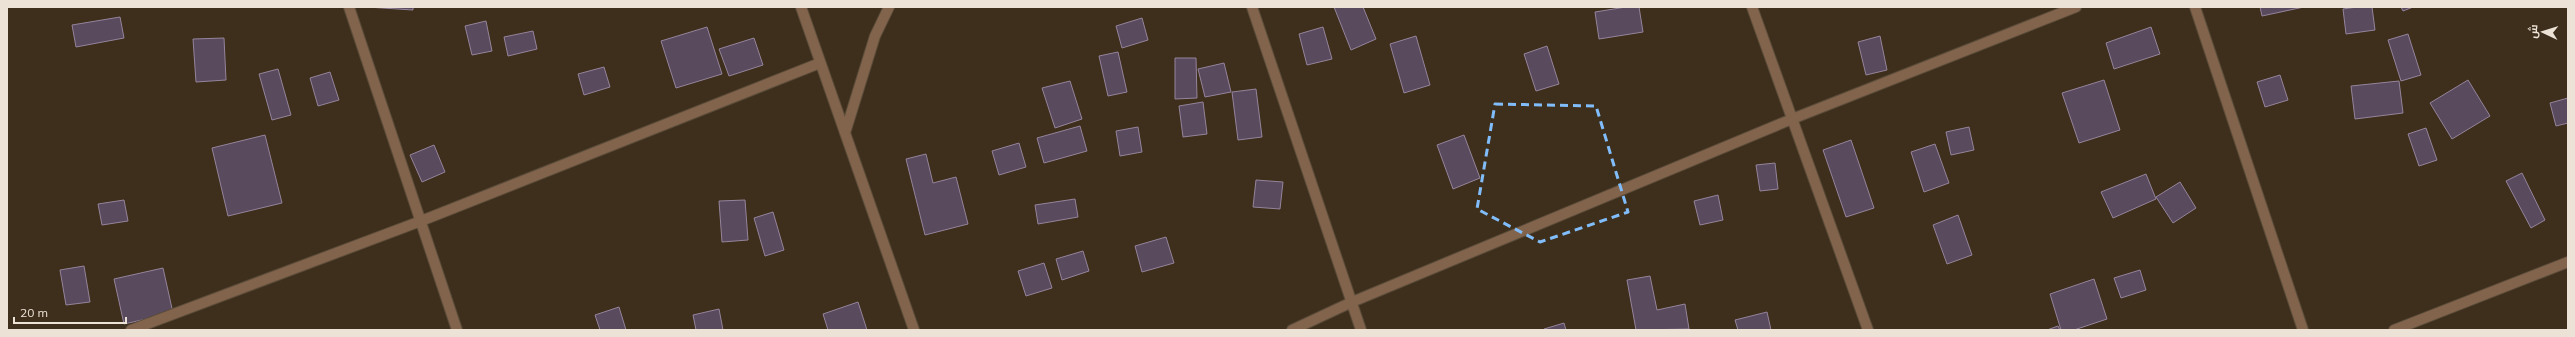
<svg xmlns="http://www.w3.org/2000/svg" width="2575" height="337" font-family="Mulish,Cairo,sans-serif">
  <rect width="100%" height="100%" fill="#3e2f1c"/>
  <path fill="#594a5e" stroke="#95849b" d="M367,7H413V10Z
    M1334,7H1363L1376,39L1351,50Z
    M1626,7H1639L1643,32L1599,39L1595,12Z
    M2260,7H2304L2262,16Z
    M2357,7H2372L2375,30L2346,34L2343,9Z
    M2401,7H2413L2403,11Z
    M120,17L124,38L76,47L72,25Z
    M1142,18L1148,40L1122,48L1116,26Z
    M486,21L492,51L472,55L465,26Z
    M707,27L722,74L676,88L661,41Z
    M1323,27L1332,59L1307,65L1299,34Z
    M2151,27L2160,54L2114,69L2106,43Z
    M533,31L537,49L508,56L504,37Z
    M2408,34L2421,75L2401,81L2388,40Z
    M1416,36L1430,85L1404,93L1390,44Z
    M1880,36L1887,70L1866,75L1858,42Z
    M224,38L226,80L196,82L193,39Z
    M754,38L763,65L729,76L719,49Z
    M1547,46L1559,84L1536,91L1524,54Z
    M1118,52L1127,92L1108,96L1099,56Z
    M1175,58H1196L1197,98L1175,99Z
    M1224,63L1231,92L1205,97L1198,69Z
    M604,67L610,87L584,95L578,74Z
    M278,69L291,115L272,120L259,74Z
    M330,72L339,100L318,106L310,78Z
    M2280,75L2288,100L2265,107L2257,82Z
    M2104,80L2120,130L2079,143L2062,93Z
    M2468,80L2490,116L2452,139L2430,103Z
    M1070,81L1082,119L1055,128L1042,88Z
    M2399,81L2403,113L2355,119L2351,86Z
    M1256,89L1262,137L1238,140L1232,92Z
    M2568,98V123L2556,126L2550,103Z
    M1203,102L1207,134L1183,137L1179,106Z
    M1080,126L1087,151L1044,163L1037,138Z
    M1138,127L1142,152L1120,156L1116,131Z
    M1969,127L1974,150L1951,155L1946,132Z
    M2426,128L2437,160L2419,166L2408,134Z
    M265,135L282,203L228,216L212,148Z
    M1464,135L1480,178L1453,189L1437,145Z
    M1851,140L1874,208L1846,217L1823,150Z
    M1019,143L1026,167L999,175L992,151Z
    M1935,144L1949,183L1924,192L1911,152Z
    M434,145L445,172L422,182L410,155Z
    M926,154L933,183L956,177L968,224L925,235L906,159Z
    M1775,163L1778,189L1760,191L1756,165Z
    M2522,173L2545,220L2531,228L2506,181Z
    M2146,174L2156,199L2113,218L2101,192Z
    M1256,180L1283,182L1280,209L1253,207Z
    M2180,182L2196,208L2173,223L2156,197Z
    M1718,195L1723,220L1700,225L1694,201Z
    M1075,199L1078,217L1038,224L1035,205Z
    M124,200L128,221L102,225L98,204Z
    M745,200L748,240L722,242L719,201Z
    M773,212L784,250L765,256L754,218Z
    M1958,215L1972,255L1947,264L1933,225Z
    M1166,237L1174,263L1142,272L1135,246Z
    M1083,251L1089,271L1062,280L1056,259Z
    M1044,263L1052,288L1026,296L1018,271Z
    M84,266L90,302L66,305L60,270Z
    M163,268L173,313L124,324L114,279Z
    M2140,270L2146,290L2121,298L2114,278Z
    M1650,276L1657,310L1685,304L1689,329L1636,330L1627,280Z
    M2094,279L2107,319L2074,330H2061L2050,294Z
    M858,302L867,330H828L823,314Z
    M619,307L626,330H600L595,315Z
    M719,309L723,330H696L693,315Z
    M1767,312L1771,330H1738L1735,320Z
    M1564,323L1566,330H1544V329Z
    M2058,326L2060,330H2047Z"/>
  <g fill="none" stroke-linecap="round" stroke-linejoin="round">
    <defs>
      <path id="minor" d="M349,7L457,330
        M801,7L914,330
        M1252,7L1361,330
        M1752,7L1868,330
        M2195,7L2303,330
        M845,133L875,36L889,7
        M131,330L421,221L820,63
        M1292,330L1352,302L1792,119L2076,7
        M2394,330L2568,262"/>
    </defs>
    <use href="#minor" stroke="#5a4c3a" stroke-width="12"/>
    <use href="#minor" stroke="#82634b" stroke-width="10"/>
  </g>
  <path fill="none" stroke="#81bdfa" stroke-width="3" stroke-dasharray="8 5" stroke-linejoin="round" d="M1495,104L1596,106L1628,212L1540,242L1477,209Z"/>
  <rect width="2575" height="337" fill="none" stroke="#ece2d6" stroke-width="16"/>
  <g transform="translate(2543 32) rotate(274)" stroke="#3e2f1c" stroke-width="3" paint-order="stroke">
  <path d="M0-3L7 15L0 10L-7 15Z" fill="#ece2d6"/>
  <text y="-6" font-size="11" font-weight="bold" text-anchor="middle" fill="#ece2d6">ش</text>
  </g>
  <path d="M14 317v6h112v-6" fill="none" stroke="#ece2d6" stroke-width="2"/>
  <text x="20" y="317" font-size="12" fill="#ece2d6" stroke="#3e2f1c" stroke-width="3" paint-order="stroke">20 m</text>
</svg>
